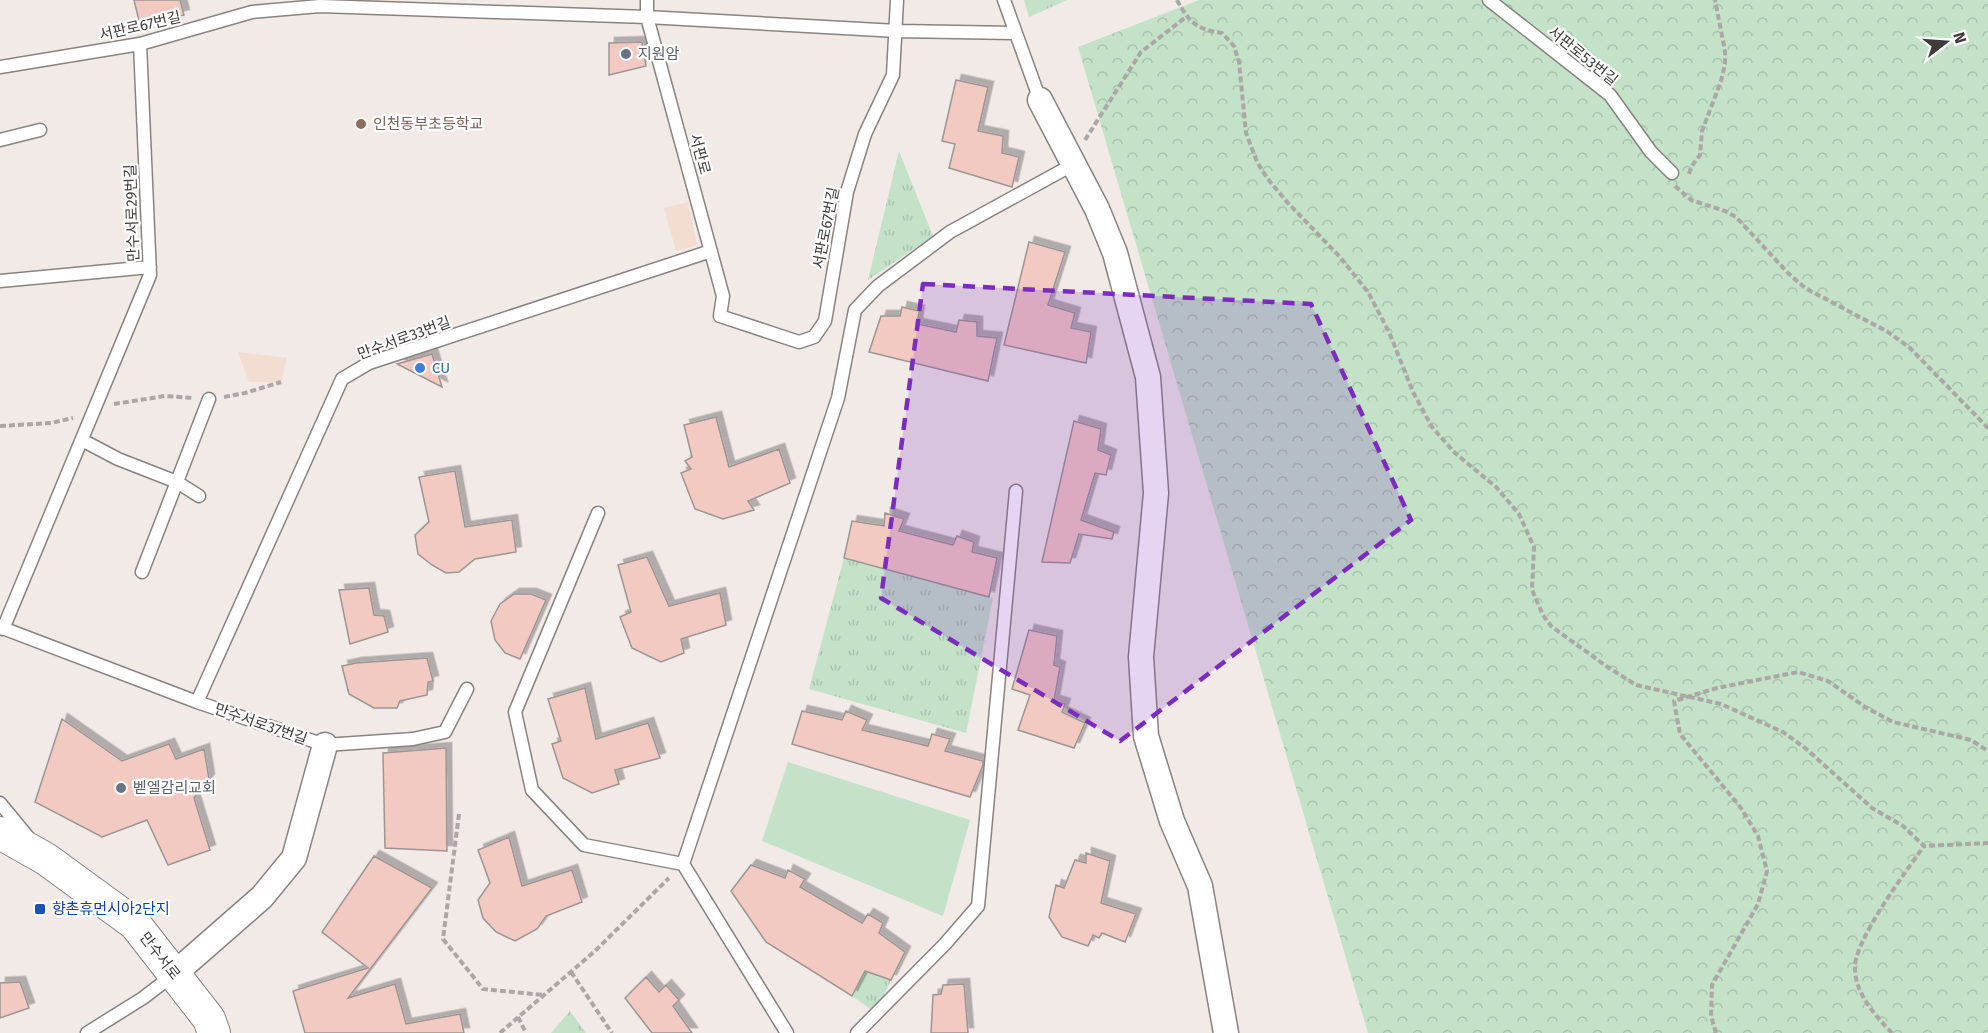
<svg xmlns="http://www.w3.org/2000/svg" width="1988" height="1033" font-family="'Fira Sans','Noto Sans KR',sans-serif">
  <defs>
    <pattern id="forest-crowns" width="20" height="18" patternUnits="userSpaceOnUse" patternTransform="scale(1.5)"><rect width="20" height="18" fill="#c3e2c8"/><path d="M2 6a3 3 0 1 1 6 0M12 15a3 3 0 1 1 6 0" fill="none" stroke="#a9c3ad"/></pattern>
    <pattern id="park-tufts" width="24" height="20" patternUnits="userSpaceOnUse" patternTransform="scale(1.5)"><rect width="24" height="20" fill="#c3e2c8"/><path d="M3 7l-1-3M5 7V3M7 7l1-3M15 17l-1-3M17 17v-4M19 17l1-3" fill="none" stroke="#a9c3ad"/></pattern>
    <filter id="shadow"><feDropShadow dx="5.5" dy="-5.5" stdDeviation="0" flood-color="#0004"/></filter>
  </defs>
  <rect width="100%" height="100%" fill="#f1eae7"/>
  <path fill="#f3ddd0" d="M688,202L697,245L676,251L664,208Z
    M238,352L287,358L281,382H249Z"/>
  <path fill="#c3e2c8" d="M788,762L970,820L943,916L762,841Z"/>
  <path fill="url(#forest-crowns)" d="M1199,0H1988V1033H1368L1078,47Z"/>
  <path fill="url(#park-tufts)" d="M1024,0H1067L1029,17Z
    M899,151L933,236L868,280Z
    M844,558L993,598L966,733L809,689Z
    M865,971L891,980L876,1013L852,996Z
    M570,1011L586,1033H551Z"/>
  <path fill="#f3cac2" stroke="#9c9593" stroke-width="1.5" filter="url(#shadow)" d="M134,0H180L184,15L158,21L156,18L139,21Z
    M642,42L646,66L609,75V43Z
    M956,80L988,87L978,131L1003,136L1002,153L1019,157L1012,187L949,168L955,144L942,141Z
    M1029,242L1065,252L1048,305L1075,313L1071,328L1091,332L1086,363L1004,345Z
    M902,307L919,311L917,324L956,332L959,320L977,322V336L997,338L988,381L869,352L881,316H900Z
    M432,354L442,387L397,364Z
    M716,417L729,467L779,449L790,483L748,501L754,510L723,519L695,509L681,473L691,469L685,461L692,457L684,425Z
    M1074,421L1101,429L1098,450L1111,455L1106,475L1095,473L1081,520L1114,532L1112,539L1079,534L1070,563L1042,562Z
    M455,471L465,527L512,520L516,552L475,559L459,572L446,573L432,565L418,554L415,535L429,522L419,477Z
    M885,513L904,519L899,531L953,545L957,536L974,542L972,552L997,558L989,597L844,558L852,521L884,526Z
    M647,557L669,606L720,593L726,625L681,639L684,653L661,662L632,648L620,617L631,612L618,565Z
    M369,588L374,615L384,616L388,632L350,644L339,590Z
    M514,594H531L546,600L520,659L505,653L495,640L491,621L500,604Z
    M1029,630L1057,636L1054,665L1060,667L1054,701L1065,704L1062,712L1085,723L1074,748L1018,730L1030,695L1012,689Z
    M427,658L433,681L428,682L427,695L400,701L397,708H374L349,694L342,666L356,663Z
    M585,688L596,739L648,723L660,758L615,770L619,784L592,793L563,778L552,744L561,741L548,699Z
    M802,711L842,720L846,711L867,720L862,730L928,746L932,734L950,739L945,751L983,761V765L970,797L792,744Z
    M62,719L122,761L169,744L176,759L204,749L209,779L194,798L210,850L168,865L147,820L102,837L35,802Z
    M446,748L447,851L385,848L383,753Z
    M509,837L522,886L572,870L582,902L546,916L537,929L515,941L496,932L483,918L478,900L490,883L478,850Z
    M1086,853L1110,861L1101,903L1136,914L1125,942L1102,933L1099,938L1093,935L1088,946L1062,937L1049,917L1056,885L1064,888L1075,860L1086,863Z
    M374,856L432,888L348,998L395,984L406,1024L460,1014L464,1033H305L293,991L368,968L322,932Z
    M751,865L785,878L788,870L805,879L800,887L862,923L868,914L883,923L879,933L905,952L891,980L865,971L852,996L766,942L731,891Z
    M646,977L659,992L666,985L679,1000L673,1006L692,1033H652L625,998Z
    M20,982L29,1008L0,1018V983Z
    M964,984L968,1033H931L933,995L941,994L943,985Z"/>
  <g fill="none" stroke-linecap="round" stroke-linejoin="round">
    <defs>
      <path id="service" d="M647,0V17L723,296L720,316L799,342L814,337L825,321L847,192L865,134L893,75L897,0
        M1004,0L1040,100
        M1489,0L1610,95L1651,152L1672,173
        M0,67L140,44L252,12L320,6L647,17L897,31L1015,33
        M0,140L40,130
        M0,281L150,267
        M82,440L118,459L177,482L199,496
        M598,513L515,712L532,790L584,845L683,864
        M142,572L209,399
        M0,627L197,702L325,745L413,739L445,732L467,689
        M3,629L150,275L140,44
        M197,702L342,379L369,363L711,251
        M0,803L28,837
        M87,1033L143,998L173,975
        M787,1033L683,864L838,398L855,310L878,286L950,232L1074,164
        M857,1033L945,944L978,906L1016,491"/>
      <path id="minor" d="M1040,100L1097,209L1115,253L1148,377L1156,493L1141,657L1146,736L1172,821L1200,886L1226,1033
        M174,974L262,897L294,858L325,745"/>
      <path id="tertiary" d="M0,833L46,859L135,924L209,1019L214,1033"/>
    </defs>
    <use href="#service" stroke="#898380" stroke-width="15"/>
    <use href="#minor" stroke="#898380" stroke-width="27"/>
    <use href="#tertiary" stroke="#898380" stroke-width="34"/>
    <path stroke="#aca7a5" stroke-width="4" stroke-dasharray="6 3" stroke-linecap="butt" d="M1177,0C1188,21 1197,30 1222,33L1234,46L1239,62L1246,133L1257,162L1267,178L1287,202L1340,257L1368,292L1389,332L1413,392L1432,427L1455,453L1496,487L1519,514L1534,547L1532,590L1543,615L1551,626L1606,666L1636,685L1721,704L1783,732L1805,748L1872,808L1903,826L1924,846L1988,843
      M1085,140L1141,52L1186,17
      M1689,174L1691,167L1700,155L1702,131L1721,81L1725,64V51L1715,0
      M1675,186L1691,200L1725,211L1736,217L1788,273L1805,288L1888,332L1910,348L1988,428
      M224,397L245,393L281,382
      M114,404L165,396L193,398
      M0,426L51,423L73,418
      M459,814L443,939L483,989L544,995
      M571,972L612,1033
      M518,1017L526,1033
      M500,1033L595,951L669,878
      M1716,1033L1711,1016L1712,985L1758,904L1767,871L1758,836L1741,808L1680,734L1674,701L1717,688L1798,672L1828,681L1865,707L1893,722L1971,740L1988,751
      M1892,1033C1876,1016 1856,995 1855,970C1852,943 1907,870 1924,846"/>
    <use href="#service" stroke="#fff" stroke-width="12"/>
    <use href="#minor" stroke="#fff" stroke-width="24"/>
    <use href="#tertiary" stroke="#fff" stroke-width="32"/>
  </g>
  <path fill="#7b2cbf" fill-opacity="0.2" stroke="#7b2cbf" stroke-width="4.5" stroke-dasharray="12 8" stroke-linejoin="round" d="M923,284L1311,304L1411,520L1120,741L881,598Z"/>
  <g fill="#6b7280" stroke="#fff" stroke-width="2">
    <circle cx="626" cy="54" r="6"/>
    <circle cx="121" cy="788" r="6"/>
  </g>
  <circle fill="#8d6e63" stroke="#fff" stroke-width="2" cx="361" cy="124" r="6"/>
  <circle fill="#3f7fe0" stroke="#fff" stroke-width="2" cx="420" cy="368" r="6"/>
  <rect fill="#1a4fb4" stroke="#fff" stroke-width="2" x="34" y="903" width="12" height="12" rx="3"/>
  <g text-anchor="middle" stroke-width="4.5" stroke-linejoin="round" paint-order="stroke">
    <g font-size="15" fill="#3f3c3b" stroke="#fff">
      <text transform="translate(140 26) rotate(-13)" y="5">서판로67번길</text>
      <text transform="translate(1583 56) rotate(39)" y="5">서판로53번길</text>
      <text transform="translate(700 154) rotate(75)" y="5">서판로</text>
      <text transform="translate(132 213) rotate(-92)" y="5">만수서로29번길</text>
      <text transform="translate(826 228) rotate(-79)" y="5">서판로67번길</text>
      <text transform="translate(404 338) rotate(-20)" y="5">만수서로33번길</text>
      <text transform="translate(261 724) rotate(19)" y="5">만수서로37번길</text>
      <text transform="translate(160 956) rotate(52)" y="5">만수서로</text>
    </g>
    <g font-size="15" fill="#5b616d" stroke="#fff" text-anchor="start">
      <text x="638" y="59">지원암</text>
      <text x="133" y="793">벧엘감리교회</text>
    </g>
    <g font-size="15" fill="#785e54" stroke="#fff" text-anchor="start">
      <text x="373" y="129">인천동부초등학교</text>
    </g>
    <g font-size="15" fill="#366cbe" stroke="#fff" text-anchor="start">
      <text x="432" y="373">CU</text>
    </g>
    <g font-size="15" fill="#164399" stroke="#fff" text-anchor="start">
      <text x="52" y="914">향촌휴먼시아2단지</text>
    </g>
  </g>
  <g transform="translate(1946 42) rotate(73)" stroke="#ffffff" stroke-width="4.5" paint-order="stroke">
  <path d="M0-4.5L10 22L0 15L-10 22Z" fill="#3f3c3b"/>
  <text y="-9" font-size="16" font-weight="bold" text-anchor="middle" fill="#3f3c3b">N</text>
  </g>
</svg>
